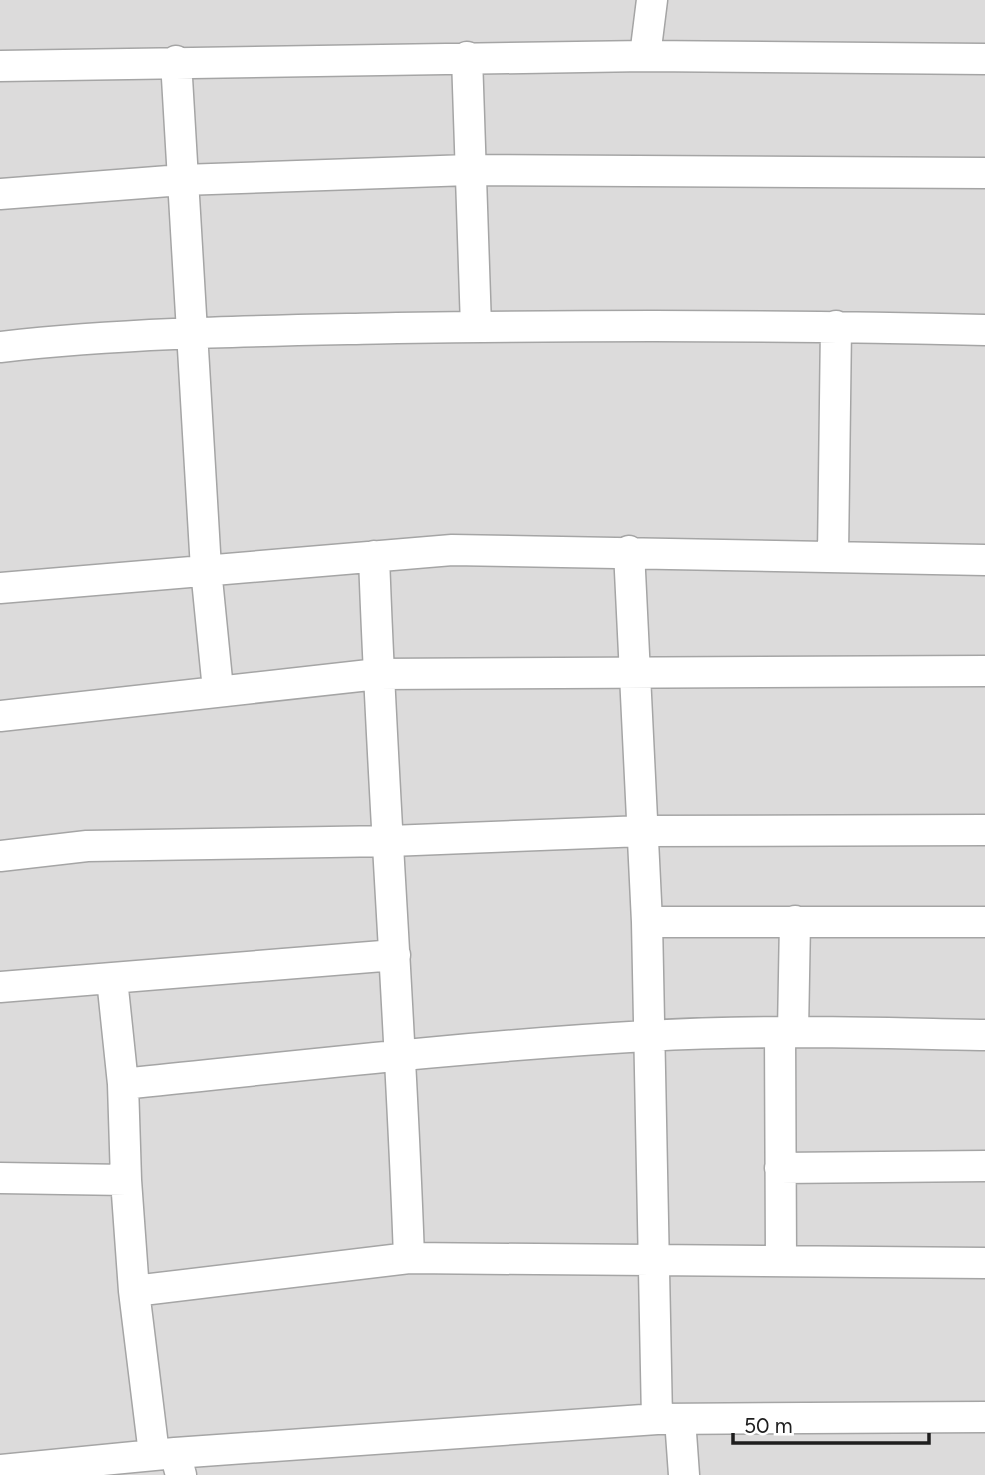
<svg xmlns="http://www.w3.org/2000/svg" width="985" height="1475" font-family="Figtree,sans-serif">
  <rect width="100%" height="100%" fill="#efeae3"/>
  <path fill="#dcdbdb" d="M0,0H985V1475H0Z"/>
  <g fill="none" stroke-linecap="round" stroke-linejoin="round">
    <defs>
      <path id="minor" d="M645,56L652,0
        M467,57L476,327
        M176,61L206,569L218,690
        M0,66L645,56L985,59
        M0,194L182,180L469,170L985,173
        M0,347C132,332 264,331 397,328C593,325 789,325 985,330
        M629,551L647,922L657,1419
        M833,555L836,326
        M374,556C382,790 401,1023 409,1258
        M0,588L452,550L985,560
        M0,716L378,674L985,671
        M0,856L87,846L390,841L643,831L985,830
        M647,922H985
        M112,979L123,1084L126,1180L134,1291L154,1454
        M0,987L395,955
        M780,1032L781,1261
        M793,1032L795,921
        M123,1084C297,1066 471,1046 646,1036C759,1029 872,1033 985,1035
        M780,1168L985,1166
        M0,1178L126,1180
        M134,1291L409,1258L985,1263
        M680,1419L684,1475
        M175,1453L657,1419L985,1417
        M0,1470L175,1453L181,1475"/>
    </defs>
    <use href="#minor" stroke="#a5a5a5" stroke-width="33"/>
    <use href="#minor" stroke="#fff" stroke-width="30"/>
  </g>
  <path d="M733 1433v10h196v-10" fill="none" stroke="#1e1e1e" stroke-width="3.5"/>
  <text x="744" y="1433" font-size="21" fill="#1e1e1e" stroke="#ffffff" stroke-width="5" paint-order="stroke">50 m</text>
</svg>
